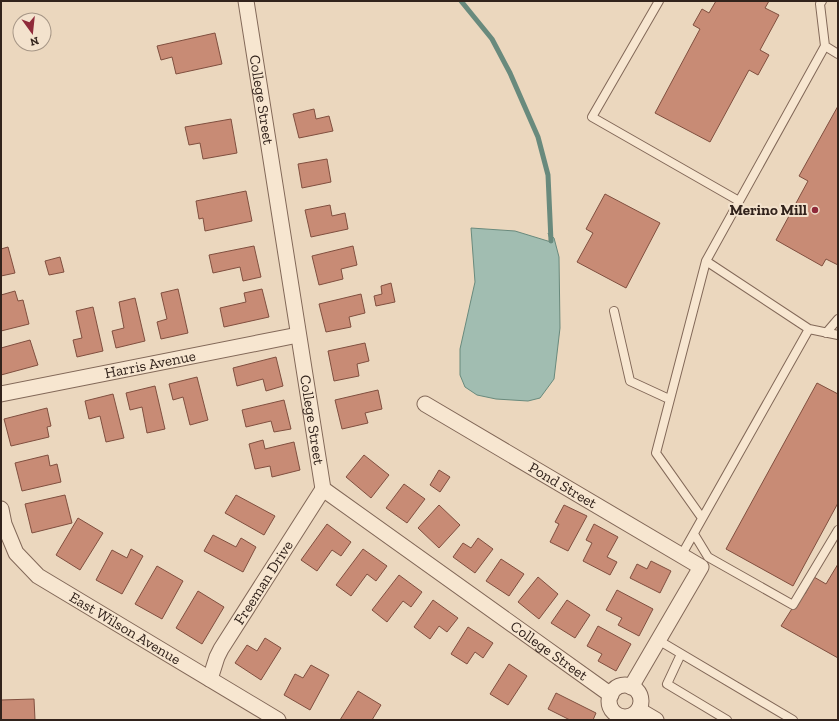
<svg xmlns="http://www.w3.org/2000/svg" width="839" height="721" font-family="'Zilla Slab',serif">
  <rect width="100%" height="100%" fill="#ebd7be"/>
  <path fill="#a1bdb1" stroke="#698a7d" d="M471,228L515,231L551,242L548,233L554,238L559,257L560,328L554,379L540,398L528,401L496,399L477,395L465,387L460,375V349L475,282Z"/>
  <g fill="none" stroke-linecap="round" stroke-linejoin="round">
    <path stroke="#698a7d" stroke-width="5" d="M461,1L492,39L510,73L538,137L548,175L551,241"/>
  </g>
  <path fill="#c88b75" stroke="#804f3f" d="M716,1H769L765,8L779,15L760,50L769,55L758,75L749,70L710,142L655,113L700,29L693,25L702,9L709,13Z
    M215,33L222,64L176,74L172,57L161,60L157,46Z
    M838,106V265L826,259L822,266L776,240L808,181L799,176Z
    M314,109L316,119L329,116L333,131L299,138L293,114Z
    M231,119L237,153L203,159L200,143L189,145L185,127Z
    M327,159L331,182L302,188L298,164Z
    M246,191L252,221L205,231L203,218L199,219L196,201Z
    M605,194L660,223L626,288L577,262L593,233L586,229Z
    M330,205L332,216L345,213L348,229L311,237L305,210Z
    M254,246L261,277L243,281L240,267L213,273L209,255Z
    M353,246L357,265L341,269L343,279L319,285L312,256Z
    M8,247L15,273L1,276V249Z
    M60,257L64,272L49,275L45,261Z
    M391,283L395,302L376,306L374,296L382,294L381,286Z
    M178,289L188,333L161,339L157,322L167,319L161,293Z
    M262,289L269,317L224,327L220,308L246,302L244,293Z
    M15,291L18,301L23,300L29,324L1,331V295Z
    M361,294L365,313L349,317L351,327L326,332L319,304Z
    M135,298L145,341L116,348L112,331L124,328L119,302Z
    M93,307L103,351L77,357L73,340L82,338L76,311Z
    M30,340L38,365L1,375V348Z
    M365,343L369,361L357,364L359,376L334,381L328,351Z
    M276,357L283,386L266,391L263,379L237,386L233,368Z
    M197,377L208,420L190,425L183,397L173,400L169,384Z
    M817,383L838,394V503L793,586L726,549Z
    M155,386L165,429L147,433L142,407L130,410L126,393Z
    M378,390L382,409L365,413L368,423L342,429L335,400Z
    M113,394L124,438L106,442L100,416L89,419L85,401Z
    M284,400L291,429L274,432L271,421L246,427L242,410Z
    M47,408L51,426L47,427L49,437L11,446L4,419Z
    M263,440L265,449L294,442L300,470L272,477L270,466L255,469L249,444Z
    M48,455L50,466L57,464L61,482L22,491L15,463Z
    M364,455L389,475L371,498L346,477Z
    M439,470L450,477L440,492L430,485Z
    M404,484L425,499L407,523L386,508Z
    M65,495L72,523L32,533L25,504Z
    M236,495L275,516L264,535L225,513Z
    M439,505L460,525L439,548L418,528Z
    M564,505L587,516L568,551L550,542L559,524L555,522Z
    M78,518L103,533L80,570L56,555Z
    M327,524L351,542L341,556L332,550L317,571L301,560Z
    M594,524L618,537L607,557L617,562L610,575L583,561L592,543L586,540Z
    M213,535L236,547L241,538L256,547L243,572L204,551Z
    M478,538L493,549L475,573L453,557L463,543L471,548Z
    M131,549L143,556L122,594L96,580L112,550L127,558Z
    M363,549L387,566L376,581L367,574L351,596L336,585Z
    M501,559L524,574L509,596L486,581Z
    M651,561L671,571L660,593L630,578L637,564L647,569Z
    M838,564V658L781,626L802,593L805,594L814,577L826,584Z
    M157,566L183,581L162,619L135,604Z
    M399,575L422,592L411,607L403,601L387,622L372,610Z
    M538,577L558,594L539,619L518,602Z
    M617,590L653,609L639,636L618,625L622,618L606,610Z
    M198,591L224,607L202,644L176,628Z
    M433,600L458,618L447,632L439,626L430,639L414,627Z
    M567,600L590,615L575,638L551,623Z
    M598,626L631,644L616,671L598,661L602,654L587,646Z
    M468,627L493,643L483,658L475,652L467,664L451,654Z
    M265,638L281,648L261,680L235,663L247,645L257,651Z
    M509,664L527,676L508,705L490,694Z
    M311,665L329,675L310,710L284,695L295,674L303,678Z
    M358,691L381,705L372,720H340Z
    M556,693L596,713L593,720H570L548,709Z
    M34,699L35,720H1V700Z"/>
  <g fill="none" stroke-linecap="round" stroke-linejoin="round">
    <defs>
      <path id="lane" d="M659,1L592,117L739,201
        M825,46L838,54
        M614,311L630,381L669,399
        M809,329L838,335
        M826,333L838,319
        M702,518L656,453L706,261
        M694,534L708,557L793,605L838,530
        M681,556L809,329L706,261L825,46L820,4L822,1
        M658,640L793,720
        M681,654L667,684L727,720"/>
      <g id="street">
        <path id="s1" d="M246,1L323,489L611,695"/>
        <path id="s2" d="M1,394L298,335"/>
        <path id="s3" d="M425,404L701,567L631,687"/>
        <path id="s4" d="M1,509L4,524L16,553L38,576L278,720"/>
        <path id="s5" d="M210,679L217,657L221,649L323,489"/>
        <circle cx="625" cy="701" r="16"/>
        <path d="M639,710L656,720"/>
      </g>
    </defs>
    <use href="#lane" stroke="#826858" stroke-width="10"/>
    <use href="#street" stroke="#826858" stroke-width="17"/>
    <use href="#lane" stroke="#f7e6d0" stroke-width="8"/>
    <use href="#street" stroke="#f7e6d0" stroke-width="15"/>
  </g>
  <circle fill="#8f2a3a" stroke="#f3e2cd" stroke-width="1.5" cx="815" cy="210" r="4"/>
  <g text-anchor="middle" stroke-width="4" stroke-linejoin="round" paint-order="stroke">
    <g font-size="15" fill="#32231c" stroke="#f3e2cd">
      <text dy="5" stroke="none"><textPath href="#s1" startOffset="100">College Street</textPath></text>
      <text dy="5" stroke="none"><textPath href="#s2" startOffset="152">Harris Avenue</textPath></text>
      <text dy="5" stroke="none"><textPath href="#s1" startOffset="424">College Street</textPath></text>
      <text dy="5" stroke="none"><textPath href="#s3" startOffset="160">Pond Street</textPath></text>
      <text dy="5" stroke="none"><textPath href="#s5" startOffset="111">Freeman Drive</textPath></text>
      <text dy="5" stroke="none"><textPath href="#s4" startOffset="180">East Wilson Avenue</textPath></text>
      <text dy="5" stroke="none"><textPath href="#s1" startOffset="772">College Street</textPath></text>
    </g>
    <g font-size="15" font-weight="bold" fill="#32231c" stroke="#f3e2cd" text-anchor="end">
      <text x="807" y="215">Merino Mill</text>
    </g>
  </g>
  <rect width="839" height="721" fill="none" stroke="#32231c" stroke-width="4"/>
  <g transform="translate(32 32) rotate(165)"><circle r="19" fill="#f3e2cd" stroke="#a69686"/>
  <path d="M0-3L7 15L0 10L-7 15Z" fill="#8f2a3a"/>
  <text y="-6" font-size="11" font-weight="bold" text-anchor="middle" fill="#32231c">N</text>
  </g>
</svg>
